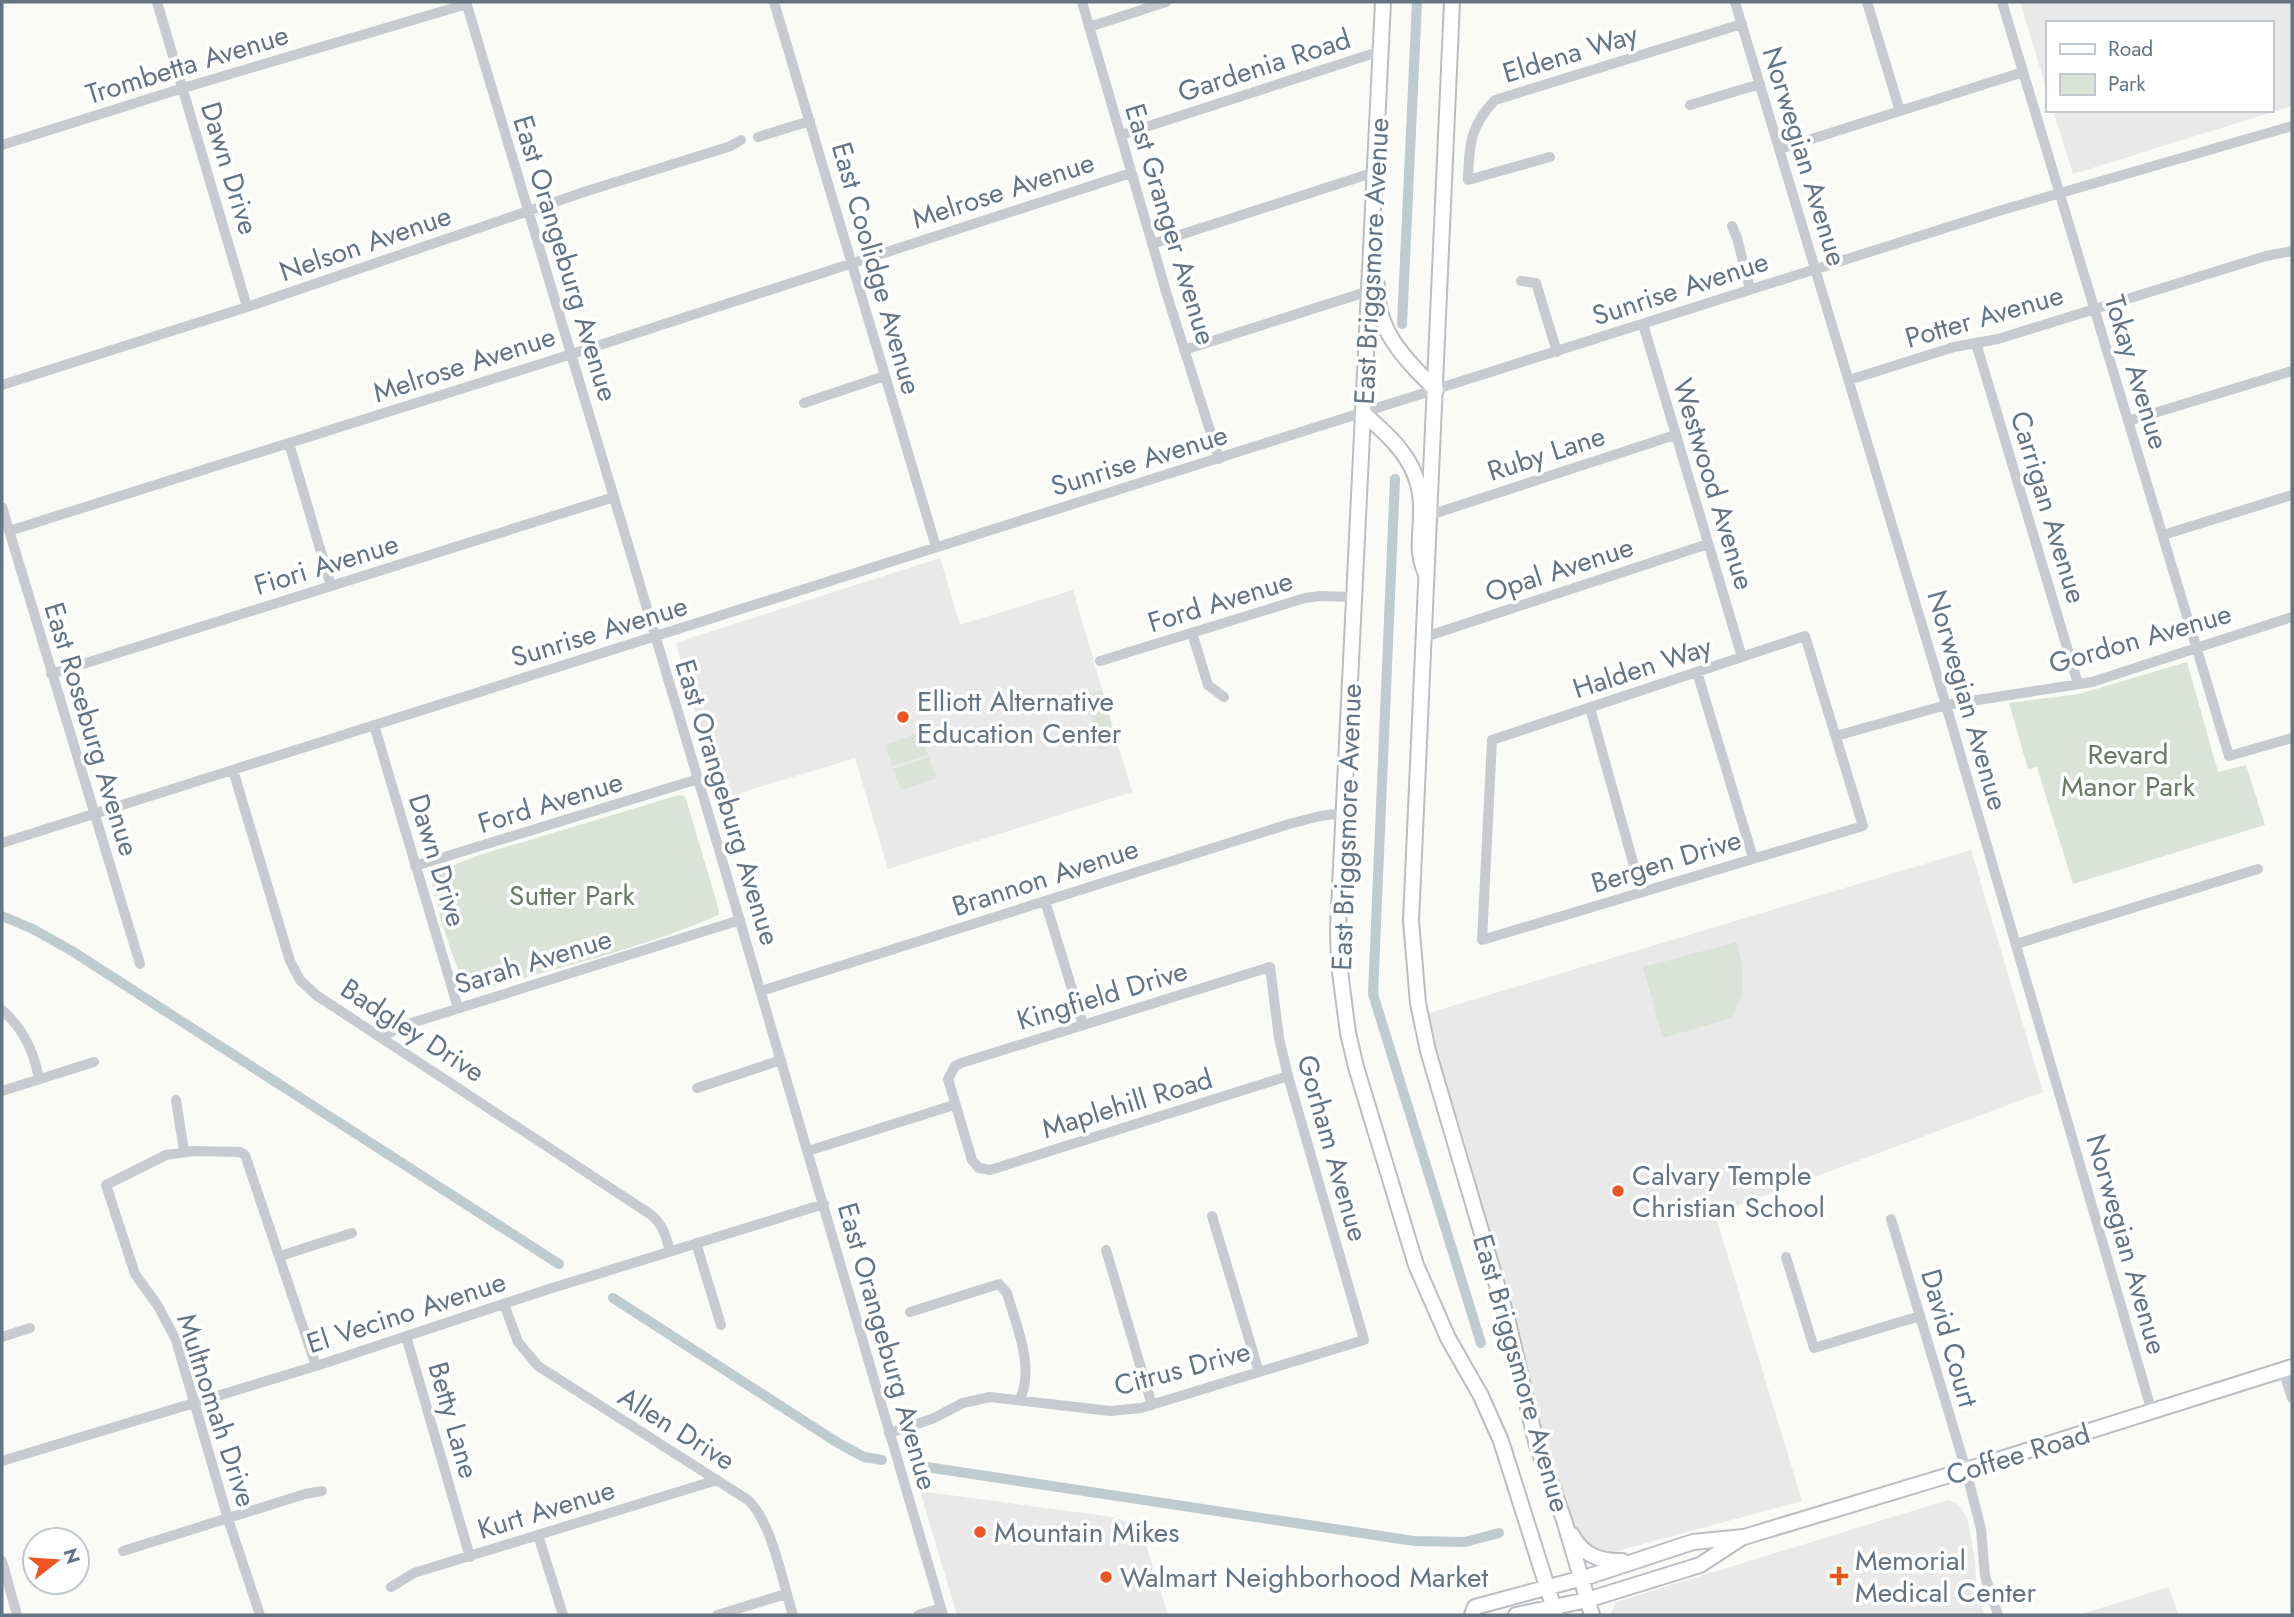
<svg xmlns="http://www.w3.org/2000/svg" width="2294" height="1617" font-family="Jost,sans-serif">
  <rect width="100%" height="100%" fill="#fafaf7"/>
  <path fill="#e8e9e8" d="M2020,2H2292V106L2073,174L2053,110H2271V23H2047V91Z
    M940,558L960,625L1073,590L1132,792L888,869L855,758L720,799L677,648L678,642Z
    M1971,850L2043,1092L1715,1214L1802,1501L1602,1555L1577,1543L1525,1380L1474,1185L1468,1152L1439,1062L1429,1013Z
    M920,1491L1112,1517L1140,1525L1168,1615H957Z
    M1948,1500L1956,1503L1963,1510L1968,1521L1974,1554L1978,1598L1985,1615H1610L1616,1602Z
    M2169,1587L2178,1615H2078Z"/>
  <path fill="#dbe2d8" d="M2187,662L2218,772L2246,765L2265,825L2073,884L2037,767L2028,769L2009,703L2079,694Z
    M1102,690L1117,744L1101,749L1084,695Z
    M920,732L928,755L892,766L885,745Z
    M929,757L936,778L901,790L893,769Z
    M679,795L685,796L719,910L718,915C640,950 553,968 471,993L465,991L440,918C439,903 430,888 432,874L476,856Z
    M1737,942L1742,966V996L1731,1018L1663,1038L1643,967Z"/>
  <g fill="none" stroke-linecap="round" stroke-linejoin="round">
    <path stroke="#becbcf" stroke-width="10" d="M1402,324L1417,2
      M1395,479L1373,994L1481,1343
      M2,916L33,929L72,951L559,1264
      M613,1298L838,1443L864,1457L882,1460
      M920,1466L1414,1541L1465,1542L1499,1533"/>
    <defs>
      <path id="major" d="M1383,2L1338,929L1339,964L1348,1033L1356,1067L1416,1265L1448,1338L1481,1396L1501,1441L1556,1615
        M1452,2L1411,921L1418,1003L1428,1051L1508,1322L1536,1442L1564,1520L1592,1615
        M1377,285C1376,332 1406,360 1436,390
        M1363,413C1395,441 1423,466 1421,513C1421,537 1416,549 1425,572
        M1572,1535C1583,1555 1600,1562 1622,1561
        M1472,1615L1475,1607L1590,1576L1693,1542L1744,1537L1966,1470L2292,1367
        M1516,1615L1587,1600L1700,1565L1743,1537"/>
    </defs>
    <use href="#major" stroke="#babec2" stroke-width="18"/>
    <path stroke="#c7cbcf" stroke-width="10" d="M157,2L247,307
      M466,2L718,846L943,1615
      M774,2L936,547
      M1082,2L1167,295L1219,459
      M1735,2L1946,705L2152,1412
      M1867,2L1900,111
      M2002,2L2229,756L2292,738
      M1089,27L1166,2
      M1690,105L1760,84
      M1121,135L1381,51
      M758,137L810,121
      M2,145L183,88L467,4
      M1780,149L2023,72
      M1550,157L1468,180C1469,145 1470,126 1495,100L1742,24
      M1732,226L1737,238L1750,289
      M1152,244L1375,172
      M1521,281L1536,283L1557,352
      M1643,324L1742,657
      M1976,343L2078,684
      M1184,350L1369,291
      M1849,380L1954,347L1998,339L2266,256L2292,251
      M2,385L247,307L587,191L731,146L741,140
      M804,403L885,376
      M2128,421L2292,371
      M289,443L331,586
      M2,507L140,964
      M1430,515L1675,435
      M9,531L572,354L1131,173
      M2163,535L2292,495
      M1192,633L1208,685L1224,697
      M1805,636L1863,826L1482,940L1492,740Z
      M1425,637L1708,544
      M1100,661L1305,598L1320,596L1354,597
      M1697,672L1753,858
      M51,674L614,497
      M1590,708L1641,891
      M374,725L458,1008
      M1836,736L1946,705L2092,682L2292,617
      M233,770L290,961L300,980L316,995L650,1214C663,1224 666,1236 670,1251
      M2,843L2002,210L2292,126
      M415,866L698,779
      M1045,901L1083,1025
      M2016,944L2258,869
      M761,991L1289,824L1320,816L1344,813
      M2,1010C24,1029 34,1052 39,1079
      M383,1037L399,1027L740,920
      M697,1088L781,1060
      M2,1091L94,1062
      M176,1100L184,1151
      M808,1151L954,1105
      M1212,1216L1259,1372
      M1891,1219L1966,1470L1981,1529L1985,1576L1998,1615
      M696,1243L721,1325
      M1106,1250L1152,1405
      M280,1256L352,1233
      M1786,1257L1814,1348L1920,1316
      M504,1304L518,1342L538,1366L748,1500C773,1524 782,1582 793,1615
      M910,1312L999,1284L1007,1293C1016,1325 1035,1367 1020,1399
      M406,1336L470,1557
      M2,1337L30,1328
      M2283,1370L2292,1398
      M889,1433L932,1419L963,1403L990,1397L1110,1411L1141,1408L1364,1340L1288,1076L1279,1038L1270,967L961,1063L955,1066L948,1079L972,1160L979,1168L990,1170L1288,1076
      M2,1461L316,1366L549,1289L824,1204
      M538,1535L563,1615
      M123,1551L305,1494L322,1491
      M2,1561L17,1615
      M391,1587L414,1573L717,1480
      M260,1615L228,1519L176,1340L158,1306L135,1274L106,1185L166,1155L193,1151L240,1152L245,1155L316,1366
      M717,1615L786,1594
      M918,1615L941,1608"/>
    <use href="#major" stroke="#fff" stroke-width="14"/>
  </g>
  <g fill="#ef5522" stroke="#fff" stroke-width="2.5">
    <circle cx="903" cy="717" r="7"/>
    <circle cx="1618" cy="1191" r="7"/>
    <circle cx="980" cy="1532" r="7"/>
    <path d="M1835.5 1565.5h7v7h7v7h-7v7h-7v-7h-7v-7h7z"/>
    <circle cx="1106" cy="1577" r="7"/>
  </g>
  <g text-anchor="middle" stroke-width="7" stroke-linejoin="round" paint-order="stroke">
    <g font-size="28" fill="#637584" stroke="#fff">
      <text transform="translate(1570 53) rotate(-17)" y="10">Eldena Way</text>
      <text transform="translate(187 64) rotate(-17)" y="10">Trombetta Avenue</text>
      <text transform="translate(1264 65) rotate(-18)" y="10">Gardenia Road</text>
      <text transform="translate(1805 156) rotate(73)" y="10">Norwegian Avenue</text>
      <text transform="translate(230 168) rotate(73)" y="10">Dawn Drive</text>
      <text transform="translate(1003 190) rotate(-18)" y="10">Melrose Avenue</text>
      <text transform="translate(1171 224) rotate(73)" y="10">East Granger Avenue</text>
      <text transform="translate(365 243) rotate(-19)" y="10">Nelson Avenue</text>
      <text transform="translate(566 258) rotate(73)" y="10">East Orangeburg Avenue</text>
      <text transform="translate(1371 261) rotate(-87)" y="10">East Briggsmore Avenue</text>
      <text transform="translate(877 268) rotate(74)" y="10">East Coolidge Avenue</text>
      <text transform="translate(1680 288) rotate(-18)" y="10">Sunrise Avenue</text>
      <text transform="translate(1984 316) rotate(-16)" y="10">Potter Avenue</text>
      <text transform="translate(464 364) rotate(-18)" y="10">Melrose Avenue</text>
      <text transform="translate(2137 372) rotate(73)" y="10">Tokay Avenue</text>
      <text transform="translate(1546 453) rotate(-18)" y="10">Ruby Lane</text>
      <text transform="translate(1139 460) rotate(-17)" y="10">Sunrise Avenue</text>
      <text transform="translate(1714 484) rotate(73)" y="10">Westwood Avenue</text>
      <text transform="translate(2049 507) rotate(73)" y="10">Carrigan Avenue</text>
      <text transform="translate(326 564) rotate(-17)" y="10">Fiori Avenue</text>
      <text transform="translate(1559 569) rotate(-18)" y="10">Opal Avenue</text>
      <text transform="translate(1220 601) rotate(-17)" y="10">Ford Avenue</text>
      <text transform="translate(599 631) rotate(-17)" y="10">Sunrise Avenue</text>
      <text transform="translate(2140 638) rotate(-16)" y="10">Gordon Avenue</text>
      <text transform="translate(1642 667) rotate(-18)" y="10">Halden Way</text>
      <text transform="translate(1968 700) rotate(74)" y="10">Norwegian Avenue</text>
      <text transform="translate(92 729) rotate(73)" y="10">East Roseburg Avenue</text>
      <text transform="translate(550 802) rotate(-17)" y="10">Ford Avenue</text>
      <text transform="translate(728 802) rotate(73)" y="10">East Orangeburg Avenue</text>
      <text transform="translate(1346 827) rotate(-88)" y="10">East Briggsmore Avenue</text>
      <text transform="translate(438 860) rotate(73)" y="10">Dawn Drive</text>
      <text transform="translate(1666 861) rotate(-17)" y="10">Bergen Drive</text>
      <text transform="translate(1045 877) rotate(-18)" y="10">Brannon Avenue</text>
      <text transform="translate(533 961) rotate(-17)" y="10">Sarah Avenue</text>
      <text transform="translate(1102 995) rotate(-17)" y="10">Kingfield Drive</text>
      <text transform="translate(413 1030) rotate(33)" y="10">Badgley Drive</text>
      <text transform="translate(1127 1103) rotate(-17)" y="10">Maplehill Road</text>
      <text transform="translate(1333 1148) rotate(74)" y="10">Gorham Avenue</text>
      <text transform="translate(2127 1244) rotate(74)" y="10">Norwegian Avenue</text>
      <text transform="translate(406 1312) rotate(-18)" y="10">El Vecino Avenue</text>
      <text transform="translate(1950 1338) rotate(74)" y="10">David Court</text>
      <text transform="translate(888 1346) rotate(74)" y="10">East Orangeburg Avenue</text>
      <text transform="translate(1182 1368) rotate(-15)" y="10">Citrus Drive</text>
      <text transform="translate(1522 1373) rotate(74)" y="10">East Briggsmore Avenue</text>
      <text transform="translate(217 1410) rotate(72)" y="10">Multnomah Drive</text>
      <text transform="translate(454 1420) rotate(74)" y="10">Betty Lane</text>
      <text transform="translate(677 1428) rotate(32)" y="10">Allen Drive</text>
      <text transform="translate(2018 1454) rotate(-17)" y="10">Coffee Road</text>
      <text transform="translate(546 1509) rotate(-17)" y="10">Kurt Avenue</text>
    </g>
    <g font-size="28" fill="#637584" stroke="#fff" text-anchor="start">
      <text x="917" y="711">Elliott Alternative<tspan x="917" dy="32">Education Center</tspan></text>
      <text x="1632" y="1185">Calvary Temple<tspan x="1632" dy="32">Christian School</tspan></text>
      <text x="994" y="1542">Mountain Mikes</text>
      <text x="1855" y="1570">Memorial<tspan x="1855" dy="32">Medical Center</tspan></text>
      <text x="1120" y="1587">Walmart Neighborhood Market</text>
    </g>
    <g font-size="28" fill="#667b62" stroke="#fff">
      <text x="2128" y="764">Revard<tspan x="2128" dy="32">Manor Park</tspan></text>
      <text x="572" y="905">Sutter Park</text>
    </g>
  </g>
  <rect width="2294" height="1617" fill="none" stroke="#637584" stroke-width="7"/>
  <rect x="2046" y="21" width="228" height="91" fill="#ffffff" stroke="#c1c8ce" stroke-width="2"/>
  <rect x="2060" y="44" width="35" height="10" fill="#ffffff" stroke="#c1c8ce" stroke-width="2"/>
  <text x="2108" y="56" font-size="21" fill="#637584">Road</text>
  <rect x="2060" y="74" width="35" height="21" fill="#dbe2d8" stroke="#c1c8ce" stroke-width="2"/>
  <text x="2108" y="91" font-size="21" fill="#637584">Park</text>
  <g transform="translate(56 1561) rotate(73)"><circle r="33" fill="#ffffff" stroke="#c1c8ce" stroke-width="2"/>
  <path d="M0-5L12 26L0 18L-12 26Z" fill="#ef5522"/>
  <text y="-10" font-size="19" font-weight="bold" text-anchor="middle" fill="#637584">N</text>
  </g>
</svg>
